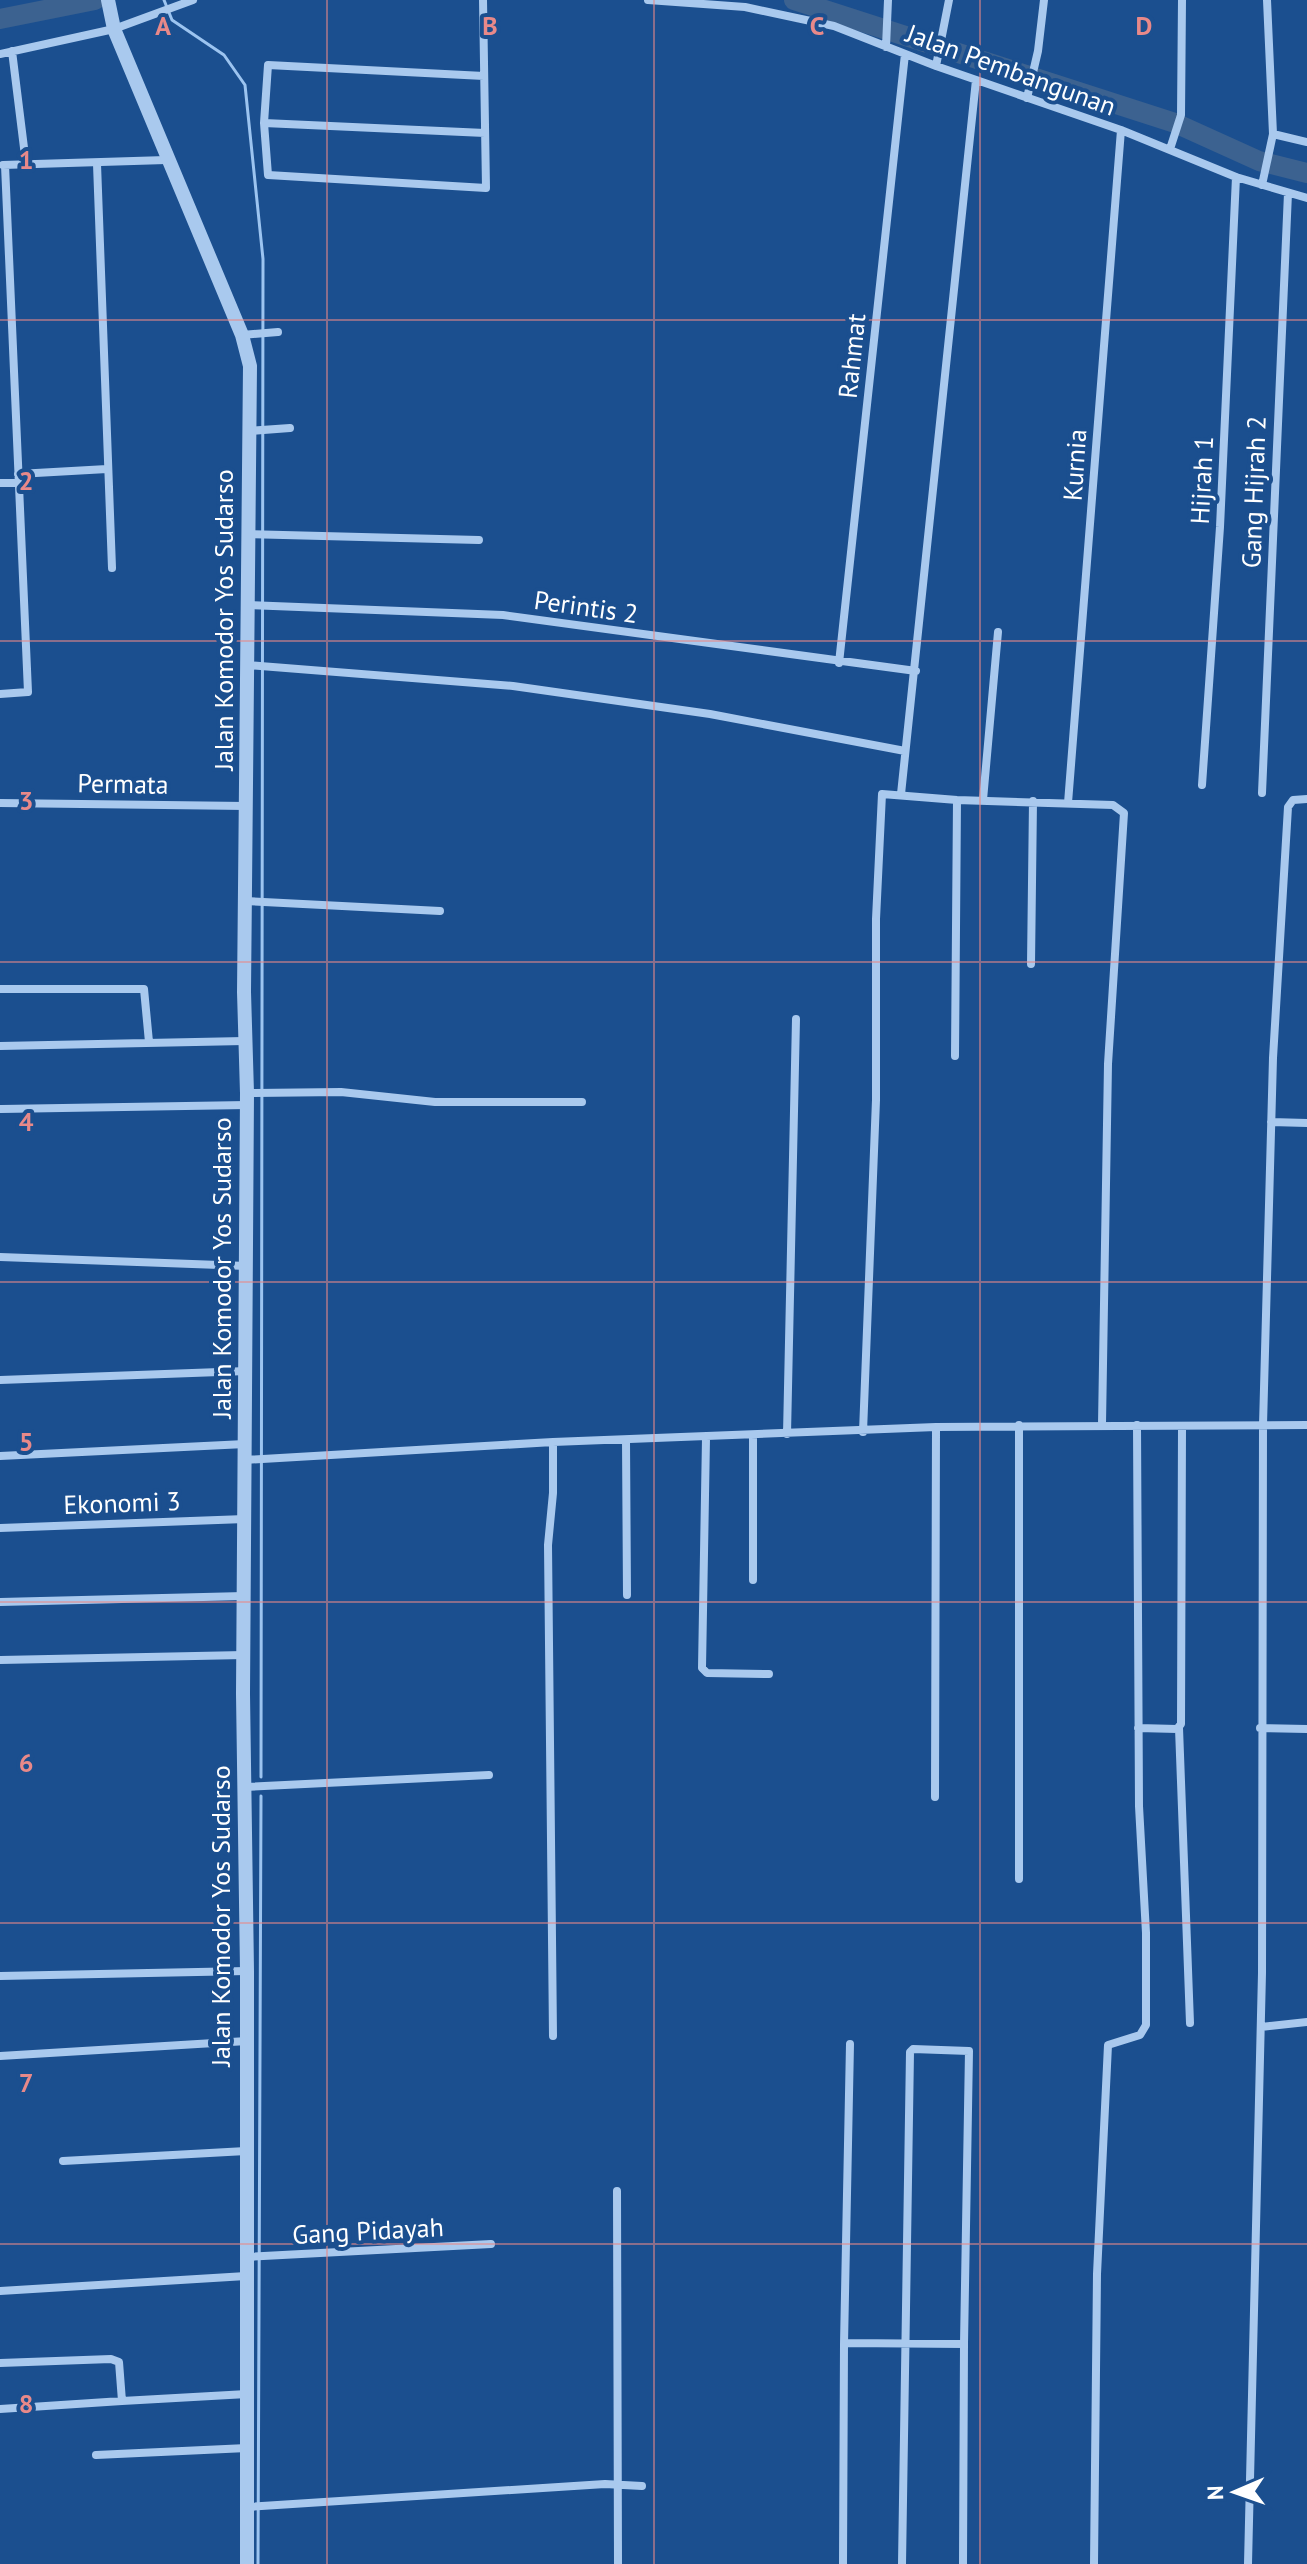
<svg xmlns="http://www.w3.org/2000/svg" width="1307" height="2564" font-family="'PT Sans',sans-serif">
  <rect width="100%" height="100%" fill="#1b4f8f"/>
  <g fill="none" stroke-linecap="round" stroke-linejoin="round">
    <path stroke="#9cc4f0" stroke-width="3" d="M164,0L172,20L224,55L245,85L263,259L261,1777
      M258,2564L261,1796"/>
    <path stroke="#3c6290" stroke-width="20" d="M794,0L1175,123L1259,161L1307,173
      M0,19L95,0"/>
    <path stroke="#a9c9ee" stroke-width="8" d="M483,0L486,188L268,175L264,123L268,65L484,76
      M648,0L745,7L834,26L936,66L1121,130L1236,177L1307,198
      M886,47L888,0
      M12,51L26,164
      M0,54L114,29L193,0
      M936,66L949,0
      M1027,98L1038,51L1044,0
      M264,123L485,133
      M1273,134L1307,142
      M1170,149L1181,115L1182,0
      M97,164L112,568
      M3,165L166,160
      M1262,185L1273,134L1267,0
      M242,335L278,332
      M249,431L290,428
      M18,474L107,469
      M0,483H18
      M248,534L479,540
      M248,605L503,615L916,671
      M839,663L905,54
      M247,665L513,686L710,714L905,751
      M0,694L28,692L5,165
      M1202,785L1220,527L1236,177
      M1262,793L1288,193
      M901,794L976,80
      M983,800L998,632
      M0,803L246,806
      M1068,803L1121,130
      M245,901L440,911
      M1031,964L1033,801
      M0,989H144L149,1042
      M0,1046L244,1041
      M955,1056L957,800
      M247,1093L341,1092L435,1102H582
      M1,1109L247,1105
      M1271,1122L1307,1123
      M0,1257L247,1266
      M0,1380L247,1371
      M863,1432L876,1100V919L882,794L957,800L1113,805L1124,813L1108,1064L1102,1424
      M787,1434L796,1019
      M753,1436V1580
      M706,1438L702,1668L707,1673L769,1674
      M626,1440L627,1595
      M0,1456L245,1444
      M244,1460L553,1442L936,1427L1307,1425
      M0,1528L245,1519
      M0,1602L244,1596
      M0,1660L244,1655
      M1138,1728L1177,1729L1181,1724L1182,1427
      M1179,1728L1190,2023
      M1260,1728L1307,1729
      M244,1787L489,1775
      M935,1797L936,1427
      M1019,1879V1425
      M0,1976L247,1971
      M1261,2027L1307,2022
      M553,2036L548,1545L553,1493V1442
      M0,2056L247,2041
      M63,2161L246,2151
      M617,2191L618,2564
      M246,2257L491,2244
      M0,2291L246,2276
      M844,2344L850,2044
      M0,2363L111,2359L119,2362L122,2401L247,2394
      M0,2409L122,2401
      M96,2455L247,2448
      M247,2507L605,2484L642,2486
      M843,2564L844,2344L847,2343L964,2344L969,2051L913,2049L910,2052L902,2564
      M963,2564L964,2344
      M1094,2564L1097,2274L1108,2045L1140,2035L1146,2025V1933L1139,1806L1137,1425
      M1248,2564L1262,1973L1263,1425L1273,1058L1288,807L1293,800L1307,799"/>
    <path stroke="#a9c9ee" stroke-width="14" d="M108,0L114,29L242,335L250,366L244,992L247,1093L243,1694L247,1971V2564"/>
  </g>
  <path fill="none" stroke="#e88989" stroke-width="2" stroke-opacity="0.55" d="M327,0V2564M654,0V2564M980,0V2564M0,320H1307M0,641H1307M0,962H1307M0,1282H1307M0,1602H1307M0,1923H1307M0,2244H1307"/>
  <g text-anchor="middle" stroke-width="8" stroke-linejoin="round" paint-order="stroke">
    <g font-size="26" fill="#fff" stroke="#1b4f8f">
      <text transform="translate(1011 70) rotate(20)" y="9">Jalan Pembangunan</text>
      <text transform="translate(852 356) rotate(-84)" y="9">Rahmat</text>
      <text transform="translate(1075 465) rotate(-86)" y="9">Kurnia</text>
      <text transform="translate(1202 480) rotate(-87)" y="9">Hijrah 1</text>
      <text transform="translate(1254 492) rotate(-88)" y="9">Gang Hijrah 2</text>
      <text transform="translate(586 607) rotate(8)" y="9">Perintis 2</text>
      <text transform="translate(224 620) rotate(-90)" y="9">Jalan Komodor Yos Sudarso</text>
      <text transform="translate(123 784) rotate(1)" y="9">Permata</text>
      <text transform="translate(222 1268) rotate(-90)" y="9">Jalan Komodor Yos Sudarso</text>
      <text transform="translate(122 1503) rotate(-2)" y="9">Ekonomi 3</text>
      <text transform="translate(221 1916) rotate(-90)" y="9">Jalan Komodor Yos Sudarso</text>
      <text transform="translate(368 2231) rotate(-3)" y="9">Gang Pidayah</text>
    </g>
  </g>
  <g font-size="26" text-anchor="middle" font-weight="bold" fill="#e88989" stroke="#1b4f8f" stroke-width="8" stroke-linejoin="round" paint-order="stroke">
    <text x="163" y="35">A</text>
    <text x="490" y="35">B</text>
    <text x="817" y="35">C</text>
    <text x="1144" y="35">D</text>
    <text x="26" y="169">1</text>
    <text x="26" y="490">2</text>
    <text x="26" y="810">3</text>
    <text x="26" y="1131">4</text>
    <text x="26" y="1451">5</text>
    <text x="26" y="1772">6</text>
    <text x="26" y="2092">7</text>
    <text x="26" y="2413">8</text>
  </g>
  <g transform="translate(1235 2492) rotate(268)" stroke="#1b4f8f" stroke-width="6" paint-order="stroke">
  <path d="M0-6L14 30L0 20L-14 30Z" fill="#ffffff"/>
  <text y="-12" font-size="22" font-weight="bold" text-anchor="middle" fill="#ffffff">N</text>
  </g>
</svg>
